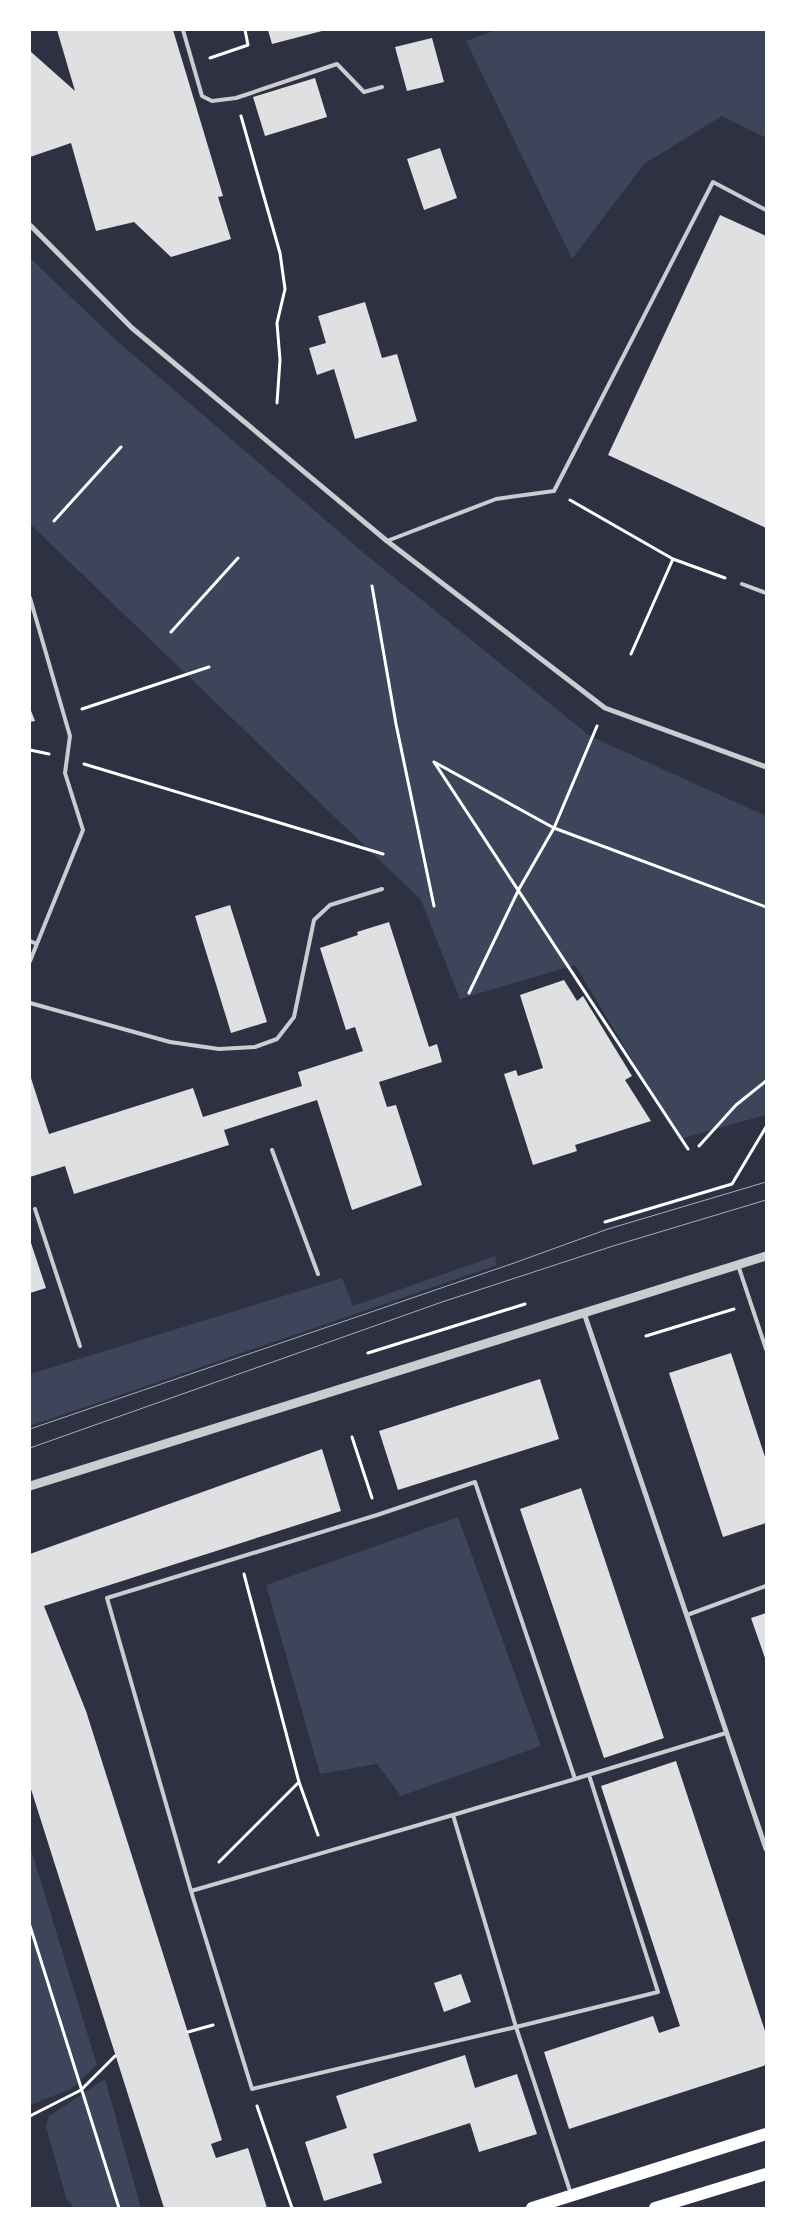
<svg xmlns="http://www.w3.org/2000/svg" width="796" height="2238" font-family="Mulish,sans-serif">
  <rect width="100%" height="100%" fill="#2d3142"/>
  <path fill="#3c4559" d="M496,30H766V138L722,116L644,164L572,259L466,41Z
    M30,258L117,341L365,554L590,736L766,816V1115L680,1139L575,965L460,999L421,900L30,524Z
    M495,1256L497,1265L30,1426V1374L342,1278L353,1306Z
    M458,1517L541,1746L401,1796L377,1764L320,1774L266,1585Z
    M30,1846L97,2065L71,2089L30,2105Z
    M105,2079L141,2208H74L66,2198L46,2126L49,2116Z"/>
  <path fill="#e0e0e3" d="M57,30H173L223,196L218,197L231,239L171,257L134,222L96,231L71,143L30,157V51L75,91Z
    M268,30H322V31L272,44Z
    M432,38L444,82L407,91L395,47Z
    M315,78L327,117L265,136L253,97Z
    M440,148L457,198L424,210L407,159Z
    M720,215L766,236V528L608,455Z
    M365,302L382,358L397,354L417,421L355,439L334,369L317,375L309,348L326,343L318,316Z
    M30,708L35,721L30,722Z
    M230,905L267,1022L231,1033L195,916Z
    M389,922L429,1047L437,1044L442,1062L379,1082L387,1107L396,1105L422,1185L352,1210L317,1100L224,1130L229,1145L74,1194L65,1166L30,1177V1075L49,1134L193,1088L203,1117L302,1086L298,1072L363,1051L355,1027L346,1030L320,948L358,935L357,932Z
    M564,980L577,1001L583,996L632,1076L625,1080L651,1121L575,1145L577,1151L533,1165L504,1074L516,1070L518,1076L543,1068L520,995Z
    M30,1240L46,1288L30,1293Z
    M731,1353L766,1460V1523L723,1537L669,1373Z
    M540,1379L559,1439L398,1490L379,1431Z
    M322,1449L341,1511L44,1606L86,1711L222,2140L211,2144L216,2158L248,2148L267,2208H164L30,1786V1554Z
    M581,1488L664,1738L604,1758L520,1509Z
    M766,1613V1661L751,1618Z
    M676,1761L766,2034V2065L569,2129L544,2052L653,2016L659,2033L680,2026L601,1786Z
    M461,1974L471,2002L444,2012L434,1983Z
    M465,2055L475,2088L517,2074L537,2134L479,2152L470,2123L373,2154L382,2183L324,2201L305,2142L347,2128L336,2096Z"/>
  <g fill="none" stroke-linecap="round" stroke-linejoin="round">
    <path stroke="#fff" stroke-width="3" d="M210,58L248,45L245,30
      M241,116L280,253L285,289L277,323L280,360L277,403
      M570,500L673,559L725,578
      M54,521L121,447
      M372,586L396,724L434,906
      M171,632L238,558
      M631,654L673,559
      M82,709L209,667
      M30,750L49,754
      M434,762L688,1149
      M434,762L554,828L766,907
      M84,764L383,854
      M469,993L519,889L554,828L597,726
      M699,1146L736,1105L766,1081
      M605,1222L732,1184L766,1127
      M646,1336L734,1309
      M368,1353L525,1304
      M352,1437L372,1498
      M244,1574L299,1782L318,1835
      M219,1862L299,1782
      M30,1926L119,2208
      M188,2032L213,2025
      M257,2106L292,2208
      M30,2116L81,2090L115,2056"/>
    <path stroke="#caccd0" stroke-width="4" d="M183,30L202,96L212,101L236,98L337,64L364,92L382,87
      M387,541L496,499L554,491L713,182L766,210
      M742,584L766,593
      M30,598L70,736L65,773L83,830L30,961
      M30,941L37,944
      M30,1003L170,1042L219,1049L255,1047L277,1039L294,1017L314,920L330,905L382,889
      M272,1150L318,1274
      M35,1209L80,1346
      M738,1265L766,1349
      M687,1615L766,1586
      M575,1779L453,1815L516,2027L658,1992L589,1775
      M191,1891L453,1815
      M571,2194L516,2027L252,2089L191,1891L107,1598L377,1515L475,1482L575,1779L726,1733"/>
    <path stroke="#caccd0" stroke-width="5" d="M30,225L132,328L387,541L605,708L766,767
      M584,1313L766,1849"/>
    <path stroke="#caccd0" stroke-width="9" d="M30,1486L766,1256"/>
    <path stroke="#fff" stroke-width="12" d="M532,2208L766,2134
      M655,2208L766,2174"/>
    <path stroke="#abadb3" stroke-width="1" d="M30,1429L514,1263L608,1229L766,1182
      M30,1448L442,1302L613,1246L766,1200"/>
  </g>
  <rect width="796" height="2238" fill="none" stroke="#ffffff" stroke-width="62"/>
</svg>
